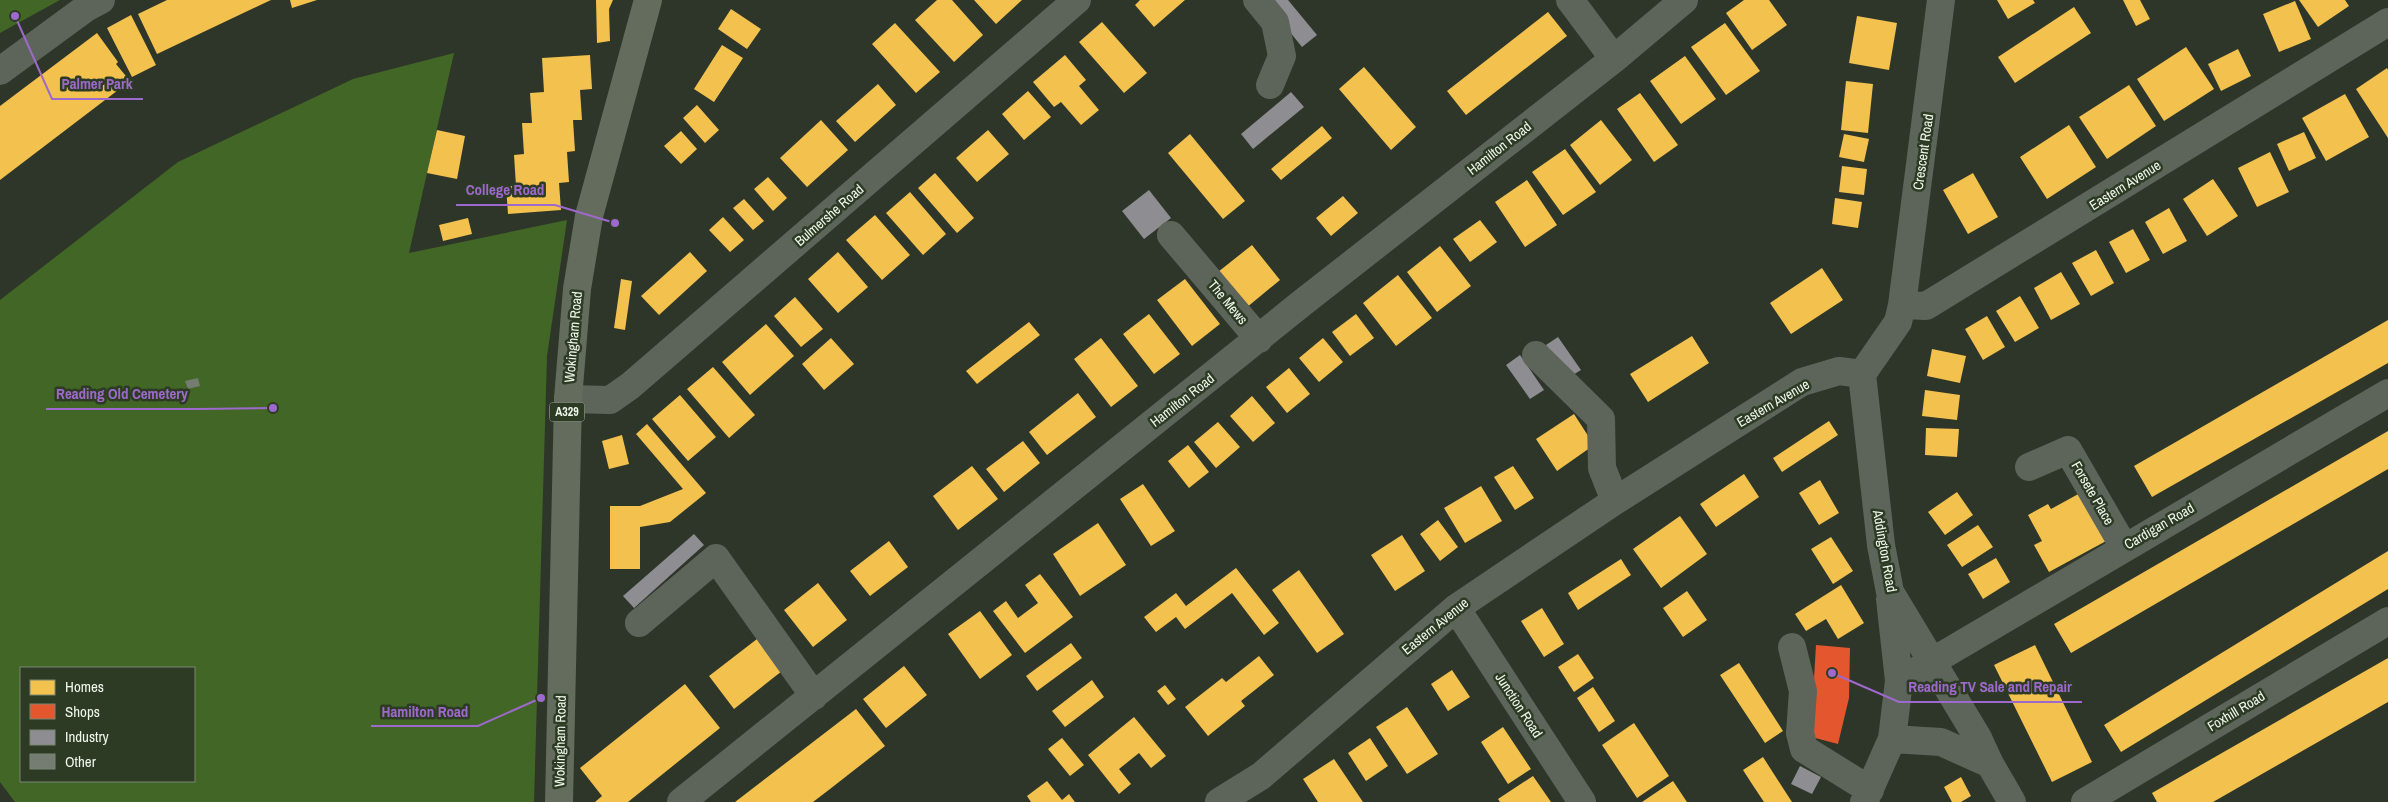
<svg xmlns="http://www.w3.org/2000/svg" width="2388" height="802" font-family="'Archivo Narrow',sans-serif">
  <rect width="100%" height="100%" fill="#2e362a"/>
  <path fill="#416625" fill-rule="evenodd" d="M0,0H60L0,33Z
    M454,53L409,253L567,220L547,356L534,802H15L0,782V300L178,162L353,79ZM21,668H194V781H21Z"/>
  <path fill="#f2c14e" d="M167,0H271L157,54L138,14Z
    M290,0H317L292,8Z
    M596,0H613L609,9L610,41L597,43Z
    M937,0H952L983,35L954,62L915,20Z
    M974,0H1022L996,24Z
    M1140,0H1185L1154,27L1135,5Z
    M1769,0L1787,25L1752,50L1726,13L1744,0Z
    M1997,0H2033L2035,3L2008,19Z
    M2123,0H2140L2150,19L2136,26Z
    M2299,0H2345L2349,6L2318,27Z
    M2295,1L2311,39L2279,52L2263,14Z
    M2074,7L2091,33L2015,83L1998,57Z
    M731,9L761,29L747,49L718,29Z
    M1548,12L1567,36L1466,115L1447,91Z
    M131,15L156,65L132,77L107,28Z
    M1857,16L1897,23L1889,70L1849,63Z
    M1102,22L1147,73L1124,93L1079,42Z
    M895,23L940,72L916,93L872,44Z
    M1725,23L1760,71L1726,95L1691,47Z
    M97,33L118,62L116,64L130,81L0,180V106Z
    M722,45L743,58L714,102L694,89Z
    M2186,47L2214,89L2164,121L2137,79Z
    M2238,49L2251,76L2221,91L2208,64Z
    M590,55L592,89L580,90L582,120H573L575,151L567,152L569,182L559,183L561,210L508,214L506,186H516L514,155L524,154L522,123H532L530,93L544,92L542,58Z
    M1065,55L1086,80L1079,86L1099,110L1081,125L1061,102L1054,107L1033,82Z
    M1685,56L1716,99L1681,124L1650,81Z
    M1364,67L1416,127L1391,150L1339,89Z
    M2387,68L2388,70V138L2356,89Z
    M1846,81L1873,84L1868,133L1841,130Z
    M878,84L896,105L855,142L836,121Z
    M2129,85L2156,126L2107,159L2079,117Z
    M1028,91L1051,117L1024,140L1002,114Z
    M1640,93L1678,145L1654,162L1617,109Z
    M2345,94L2369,137L2326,161L2302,118Z
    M697,105L719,130L705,143L683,118Z
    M821,120L848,150L807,187L780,158Z
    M1601,120L1632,160L1600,185L1570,145Z
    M2069,125L2096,167L2047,199L2020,157Z
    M1322,126L1332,138L1281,180L1271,169Z
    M437,130L465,136L457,179L427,173Z
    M988,130L1009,154L977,182L956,158Z
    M681,131L697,149L681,164L664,146Z
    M2304,132L2316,158L2289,171L2277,144Z
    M1190,134L1245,201L1223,219L1168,153Z
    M1844,134L1869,139L1864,162L1839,157Z
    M1565,149L1596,192L1563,215L1532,172Z
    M2270,152L2289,192L2257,207L2238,168Z
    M1842,166L1867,169L1864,195L1839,192Z
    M935,173L974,218L957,233L918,188Z
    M1973,173L1998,217L1968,234L1943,190Z
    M768,177L787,198L773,211L754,189Z
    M2213,179L2238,216L2207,236L2183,199Z
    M1527,180L1557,225L1525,247L1495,202Z
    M910,192L946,234L923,255L886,213Z
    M1343,196L1358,213L1331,236L1316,218Z
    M1835,198L1862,202L1858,228L1832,224Z
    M744,199L764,221L753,230L733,208Z
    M2169,208L2187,241L2163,254L2145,222Z
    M875,215L910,255L882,280L846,240Z
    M723,217L744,240L730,252L709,230Z
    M468,218L472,234L443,241L439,225Z
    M1480,220L1497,242L1470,262L1453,239Z
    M2133,229L2150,260L2126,273L2109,242Z
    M1252,245L1280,280L1246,308L1218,272Z
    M1440,246L1471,286L1437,312L1407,272Z
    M2096,250L2114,283L2091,296L2072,263Z
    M690,252L707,271L659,315L641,296Z
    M838,252L868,287L838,313L808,279Z
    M1822,268L1843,300L1791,334L1770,303Z
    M2061,272L2080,304L2051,320L2034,288Z
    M1398,275L1432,318L1396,346L1363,303Z
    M621,279L632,281L625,330L614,328Z
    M1185,279L1220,324L1192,346L1157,300Z
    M2020,296L2039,328L2015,342L1996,311Z
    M795,297L823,329L801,347L774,316Z
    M1149,314L1180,354L1154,374L1123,334Z
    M1356,314L1374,338L1350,356L1332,332Z
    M1987,316L2005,347L1983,360L1965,329Z
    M2388,320V363L2152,497L2134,466Z
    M1029,322L1040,335L977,384L966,371Z
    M766,324L794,356L750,395L722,362Z
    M1692,336L1709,363L1648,402L1630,374Z
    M831,338L854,364L824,390L802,364Z
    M1101,338L1138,386L1111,407L1074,359Z
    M1323,338L1343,362L1319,382L1299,358Z
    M1932,349L1966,356L1960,383L1927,376Z
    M713,367L755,415L729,438L687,389Z
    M1289,368L1310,394L1287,413L1266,387Z
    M1925,390L1960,395L1957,420L1922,416Z
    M1078,393L1096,417L1047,455L1029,432Z
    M680,395L716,437L688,461L652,419Z
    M1252,396L1275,423L1253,442L1230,416Z
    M1574,414L1594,445L1557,471L1536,439Z
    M1829,421L1838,435L1782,472L1773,458Z
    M1218,422L1240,447L1216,468L1194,442Z
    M647,424L706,493L670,522L640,527V569H610V506H640L683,489L636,434Z
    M1926,428L1959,429L1957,457L1925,455Z
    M2388,431V469L2071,653L2054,624Z
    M622,435L629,464L609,469L602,441Z
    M1023,441L1040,463L1004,492L986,469Z
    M1188,445L1209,472L1189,488L1168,461Z
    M972,466L998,499L958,530L933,496Z
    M1513,466L1534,498L1515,510L1494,477Z
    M1744,474L1759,497L1716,527L1700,504Z
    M1820,480L1839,513L1819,525L1799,493Z
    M1143,484L1175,531L1151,546L1120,499Z
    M1481,486L1502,521L1465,543L1444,508Z
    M1957,492L1973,515L1945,535L1928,512Z
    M2082,492L2108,540L2049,572L2034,545L2042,541L2028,515L2048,504L2051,509Z
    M1680,516L1707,554L1661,588L1633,549Z
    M1438,520L1458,547L1440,561L1420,534Z
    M1098,523L1126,565L1080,596L1053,554Z
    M1978,525L1993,547L1962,567L1947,545Z
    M1402,535L1425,571L1395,591L1371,555Z
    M1831,537L1853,571L1833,584L1811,549Z
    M889,541L908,567L870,596L850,571Z
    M2388,551V589L2121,752L2104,725Z
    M1996,558L2010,582L1983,599L1968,574Z
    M1621,559L1631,575L1578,610L1568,593Z
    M1236,568L1279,623L1264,635L1232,593L1185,629L1176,617L1156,632L1144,617L1176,593L1186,606Z
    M1299,570L1344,634L1317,653L1272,590Z
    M1040,574L1073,617L1025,653L993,611L1006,601L1018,618L1038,603L1025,585Z
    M818,583L847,620L813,647L784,610Z
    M1841,585L1864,623L1838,639L1826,619L1806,631L1795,614Z
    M1687,591L1707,620L1683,637L1663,608Z
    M1542,608L1564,644L1544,657L1521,621Z
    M980,611L1012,655L980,679L948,634Z
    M757,639L782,671L734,709L709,676Z
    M1071,643L1082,658L1037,691L1026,676Z
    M2035,645L2092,762L2052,782L1994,665Z
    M1578,654L1594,678L1574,692L1558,667Z
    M1259,656L1274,675L1241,701L1245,706L1208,736L1185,707L1222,678L1226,682Z
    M2388,658V702L2213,802H2157L2152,793Z
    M1739,663L1783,731L1765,743L1720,675Z
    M904,666L927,695L886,728L863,699Z
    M1452,670L1470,697L1448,711L1431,684Z
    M1092,680L1104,697L1065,727L1052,711Z
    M685,684L720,728L628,802H595L602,796L580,768Z
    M1165,685L1176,699L1168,705L1157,691Z
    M1593,687L1615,721L1599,732L1577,698Z
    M1407,707L1438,754L1407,774L1376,727Z
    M856,709L885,746L830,789L813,802H735Z
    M1134,717L1166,756L1151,768L1139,753L1119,769L1131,784L1119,794L1088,755Z
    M1634,723L1669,776L1637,798L1602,745Z
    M1503,727L1531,769L1508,784L1481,742Z
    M1062,738L1084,765L1070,776L1048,749Z
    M1370,738L1388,766L1366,781L1348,753Z
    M1763,757L1781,785L1792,802H1764L1752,784L1743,770Z
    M1334,759L1363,802H1318L1303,779Z
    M1533,776L1551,802H1500L1498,799Z
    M1961,777L1971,796L1961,802H1952L1944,787Z
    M1047,781L1062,800L1069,794L1075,802H1031L1027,796Z
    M1673,781L1687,802H1642Z"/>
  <path fill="#e4572e" d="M1816,645L1850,648L1849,698L1838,744L1804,735L1814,679Z"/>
  <path fill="#8d8d92" d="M1264,0H1288L1317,35L1302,47Z
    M1291,92L1304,107L1253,149L1241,134Z
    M1149,190L1171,218L1144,239L1122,211Z
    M1558,337L1581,370L1568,378L1546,345Z
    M1520,355L1544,390L1530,399L1506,365Z
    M694,534L704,545L634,608L623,596Z
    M1800,766L1821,777L1812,794L1791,784Z"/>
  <path fill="#757c72" d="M198,378L200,386L188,389L185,381Z"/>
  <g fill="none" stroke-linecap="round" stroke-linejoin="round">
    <path stroke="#5d6459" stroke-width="28" d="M1257,0L1275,22L1282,56L1270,85
      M1570,0L1614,59
      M0,71L86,8L101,0
      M1171,235L1259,339
      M1902,305L1926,306L2388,22
      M1536,355L1601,419L1602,468L1615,501
      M1862,374L1881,545L1890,592L1978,738L1990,764L2012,802
      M1862,374L1898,322L1902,305L1941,0
      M568,399L610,400L630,386L1077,0
      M2029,467L2068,450L2124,547
      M1456,608L1582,802
      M639,623L716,558L814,696
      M1792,647L1803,691L1800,733L1804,749L1870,790
      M1899,681L2388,393
      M1892,739L1941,742L1990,764
      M681,802L1302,303L1614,59L1684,0
      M1219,802L1261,776L1456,608L1615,501L1802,382L1839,371L1862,374
      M1864,802L1892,739L1899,681L1890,599
      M2085,802L2388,621"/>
    <path stroke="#636c5d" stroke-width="28" d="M559,802L568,399L577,289L589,216L648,0"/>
  </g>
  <g text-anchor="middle" stroke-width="5" stroke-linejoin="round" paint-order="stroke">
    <rect fill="#2d3b25" stroke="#b5bfae" stroke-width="1" x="549.5" y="402.5" width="35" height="19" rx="4"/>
    <g font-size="12" font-weight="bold" fill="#eff7e9">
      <text x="567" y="416">A329</text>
    </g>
    <g font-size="14" fill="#eff7e9" stroke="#2d3b25">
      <text transform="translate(1499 148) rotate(-38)" y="5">Hamilton Road</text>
      <text transform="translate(1923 152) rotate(-82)" y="5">Crescent Road</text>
      <text transform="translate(2125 185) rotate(-32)" y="5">Eastern Avenue</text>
      <text transform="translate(829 215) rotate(-41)" y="5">Bulmershe Road</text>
      <text transform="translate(1228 302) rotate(50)" y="5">The Mews</text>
      <text transform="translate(573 337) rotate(-85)" y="5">Wokingham Road</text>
      <text transform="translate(1182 400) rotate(-38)" y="5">Hamilton Road</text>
      <text transform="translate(1773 403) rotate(-30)" y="5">Eastern Avenue</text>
      <text transform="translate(2093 493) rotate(60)" y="5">Forsete Place</text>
      <text transform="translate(2159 526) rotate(-30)" y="5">Cardigan Road</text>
      <text transform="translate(1885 551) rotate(80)" y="5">Addington Road</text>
      <text transform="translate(1435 626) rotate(-39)" y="5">Eastern Avenue</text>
      <text transform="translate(1519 705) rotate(57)" y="5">Junction Road</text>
      <text transform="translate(2236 711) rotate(-31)" y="5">Foxhill Road</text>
      <text transform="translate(560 741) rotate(-89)" y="5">Wokingham Road</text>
    </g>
  </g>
  <path fill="none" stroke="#9e69cc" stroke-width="2" d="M15 16L52 99H143M615 223L555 205H456M273 408L198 409H46M1832 673L1899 702H2082M541 698L478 726H371"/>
  <g fill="#9e69cc" stroke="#2d3b25" stroke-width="2">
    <circle cx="15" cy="16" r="5"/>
    <circle cx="615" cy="223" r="5"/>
    <circle cx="273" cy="408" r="5"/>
    <circle cx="1832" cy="673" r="5"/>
    <circle cx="541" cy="698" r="5"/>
  </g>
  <g font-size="15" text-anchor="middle" font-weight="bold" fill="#9e69cc" stroke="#2d3b25" stroke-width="5" stroke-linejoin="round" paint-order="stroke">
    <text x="97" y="89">Palmer Park</text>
    <text x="505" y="195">College Road</text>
    <text x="122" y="399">Reading Old Cemetery</text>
    <text x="1990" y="692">Reading TV Sale and Repair</text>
    <text x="425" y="717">Hamilton Road</text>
  </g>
  <rect x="20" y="667" width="175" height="115" fill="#2d3b25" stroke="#7b8673"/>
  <rect x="30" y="680" width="25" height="15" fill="#f2c14e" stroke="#7b8673"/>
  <text x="65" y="692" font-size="15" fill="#eff7e9">Homes</text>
  <rect x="30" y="704" width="25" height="15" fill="#e4572e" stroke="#7b8673"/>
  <text x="65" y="717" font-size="15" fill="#eff7e9">Shops</text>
  <rect x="30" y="730" width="25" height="15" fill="#8d8d92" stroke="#7b8673"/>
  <text x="65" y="742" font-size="15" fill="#eff7e9">Industry</text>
  <rect x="30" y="754" width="25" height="15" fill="#757c72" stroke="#7b8673"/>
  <text x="65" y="767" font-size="15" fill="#eff7e9">Other</text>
</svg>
